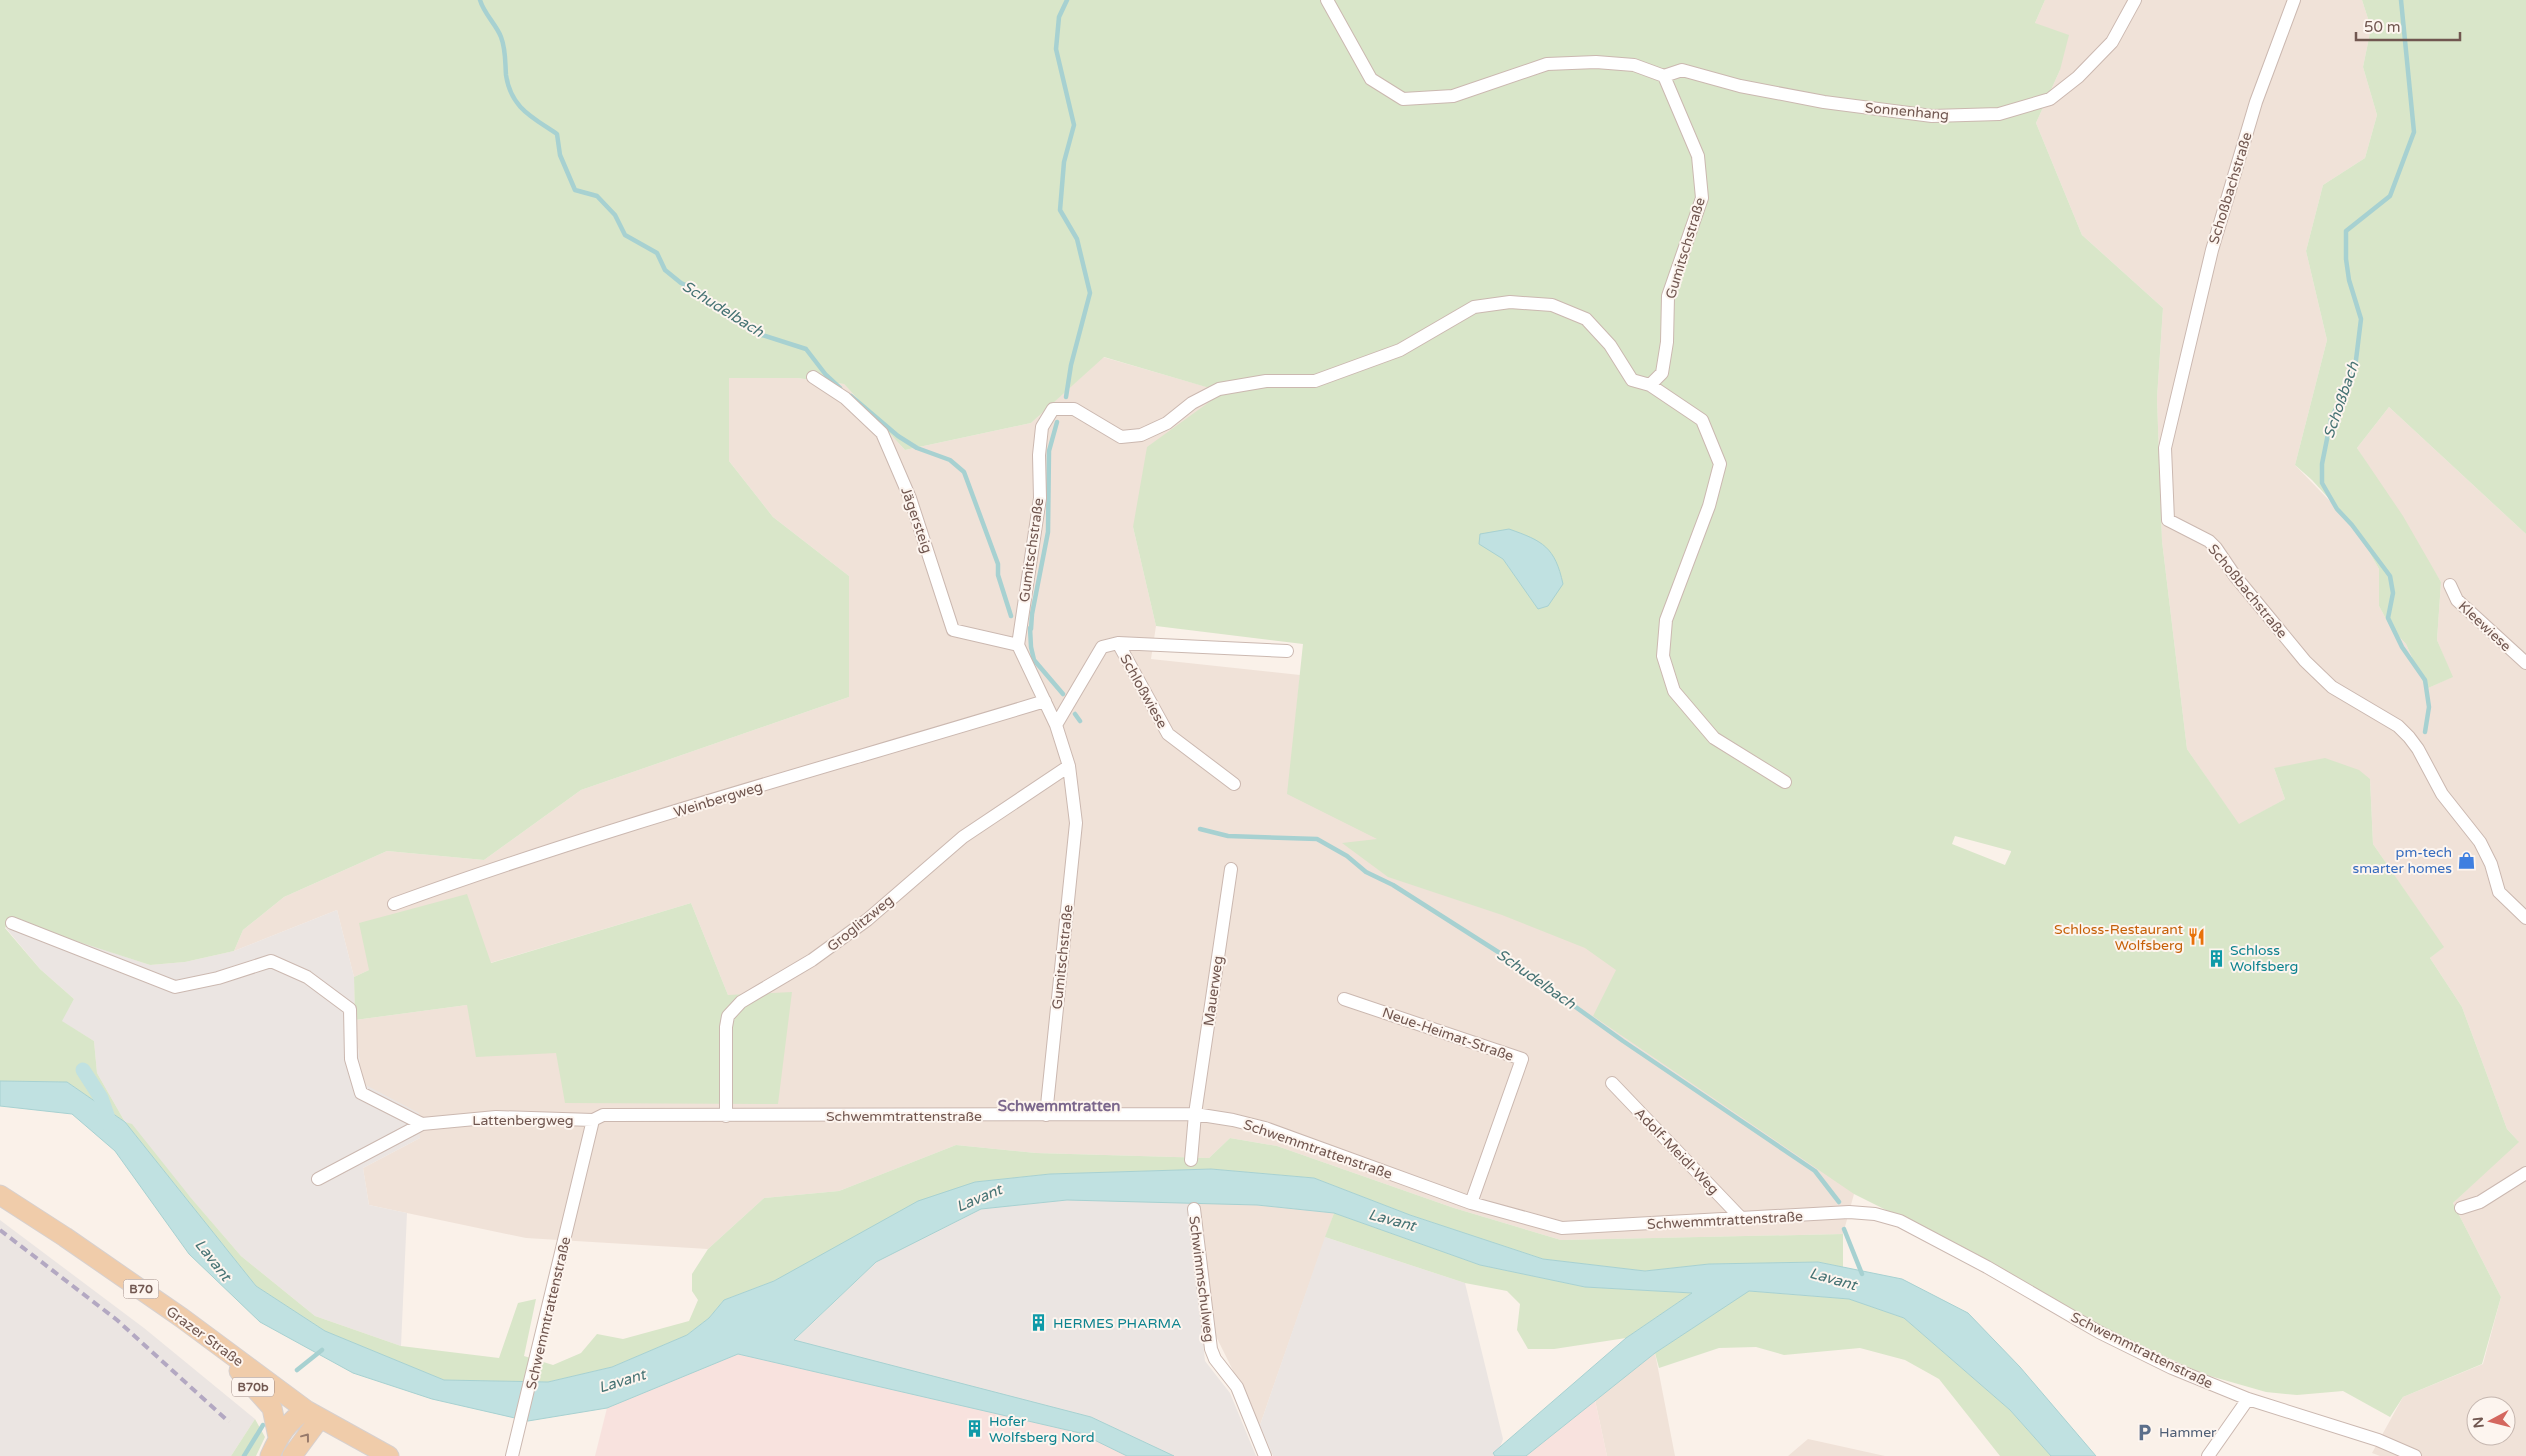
<svg xmlns="http://www.w3.org/2000/svg" width="2526" height="1456" font-family="'Varela Round',sans-serif">
  <rect width="100%" height="100%" fill="#faf1e9"/>
  <path fill="#f0e2d8" fill-rule="evenodd" d="M2045,0H2362L2371,28L2363,67L2377,115L2365,158L2323,185L2306,251L2327,340L2295,465L2355,527L2379,569V606L2391,628L2406,644L2426,689L2452,677L2437,640L2441,582L2357,448L2389,407L2526,534V1456H2380L2372,1453L2403,1397L2483,1364L2501,1297L2453,1203L2518,1141L2507,1129L2462,1007L2430,958L2443,947L2373,844L2370,779L2274,768L2285,799L2239,825L2187,749L2162,541L2157,398L2163,308L2082,235L2036,123L2060,70L2035,23ZM2476,1406H2506V1436H2476Z
    M1103,357L1224,392L1133,527L1156,626L1151,659L1300,675L1288,794L1414,823L1753,1051L1854,1194L1843,1234L1561,1240L1454,1208L1277,1146L1230,1138L1209,1158L1036,1153L956,1145L839,1191L764,1198L708,1249L526,1238L369,1205L363,1168L420,1138L362,1083L355,1020L467,1005L728,995L691,903L490,963L369,970L354,977L337,910L234,951L243,930L284,897L387,851L484,860L581,790L849,697V576L773,517L729,461V378H797L844,384L905,450L1031,423Z
    M1189,1202L1257,1205L1334,1213L1260,1425L1200,1304Z
    M1655,1353L1675,1456H1607L1595,1400Z
    M1808,1439L1885,1456H1788Z"/>
  <path fill="#f8e2de" d="M738,1354L1080,1433L1127,1456H595L607,1408Z
    M1595,1400L1607,1456H1526Z"/>
  <path fill="#ebe5e2" d="M337,910L354,977L355,1020L362,1083L419,1113L420,1138L363,1168L369,1205L407,1213L401,1346L315,1316L241,1256L125,1122L97,1073L94,1041L61,1021L74,999L40,969L5,927L11,919L150,965L185,962L234,951Z
    M1067,1200L1189,1202L1205,1361L1230,1393L1256,1456H1174L1091,1417L794,1341L876,1262L981,1209Z
    M0,1220L144,1328L255,1419L231,1456H0Z
    M1325,1237L1465,1283L1503,1439L1497,1456H1273L1260,1425Z"/>
  <path fill="#d9e6c9" fill-rule="evenodd" d="M0,0H2045L2035,23L2069,35L2060,70L2036,123L2082,235L2163,308L2157,398L2162,541L2187,749L2239,824L2285,799L2274,768L2325,758L2359,770L2370,779L2373,844L2444,947L2430,958L2462,1007L2507,1129L2519,1142L2453,1203L2501,1297L2482,1364L2403,1397L2390,1417L2343,1391L2297,1395L2266,1392L2203,1374L2095,1324L1976,1255L1854,1194L1593,1016L1616,970L1585,948L1502,915L1388,877L1342,843L1377,839L1287,794L1303,644L1156,626L1133,527L1147,447L1223,392L1104,357L1031,423L905,450L844,384L797,378H729V461L773,517L849,576V697L581,790L484,860L387,851L284,897L243,930L234,951L185,962L150,965L11,920L5,928L40,969L74,999L62,1021L94,1041L97,1073L125,1122L132,1124L191,1198L241,1256L315,1316L401,1346L499,1358L518,1303L536,1299L524,1356L553,1365L581,1353L597,1334L623,1339L689,1321L698,1300L692,1291V1274L708,1249L764,1198L839,1191L956,1145L1036,1153L1209,1158L1230,1138L1277,1146L1454,1208L1561,1240L1843,1234V1267L1818,1262L1709,1264L1645,1271L1543,1259L1410,1215L1314,1178L1211,1169L1050,1174L975,1182L774,1281L724,1300L709,1318L687,1335L612,1367L548,1382L444,1380L325,1331L256,1286L125,1122L67,1082L0,1081ZM1503,559L1548,606L1538,608ZM1955,836L2011,851V852L2005,865L1952,844Z
    M2362,0H2526V534L2389,407L2357,448L2403,516L2441,582L2437,640L2453,677L2426,689L2406,644L2391,628L2379,606V569L2355,527L2312,480L2295,465L2327,340L2306,251L2323,185L2365,158L2377,115L2363,67L2371,28Z
    M467,894L491,963L691,903L728,995L792,992L778,1104L565,1103L556,1053L476,1057L467,1005L355,1020L354,977L369,970L359,923Z
    M1334,1213L1480,1265L1585,1287L1692,1293L1626,1338L1554,1349H1528L1517,1330L1520,1304L1507,1291L1465,1283L1325,1237Z
    M1748,1291L1849,1299L1904,1318L2010,1410L2051,1456H2000L1939,1379L1905,1360L1860,1348L1784,1355L1756,1347L1719,1348L1659,1368L1655,1353Z
    M255,1419L265,1437L256,1456H231Z"/>
  <path fill="#c0e1e1" stroke="#a7d1d1" d="M1509,529C1543,541 1555,547 1563,584L1548,606L1538,609L1503,559L1479,544L1480,534Z
    M0,1081L67,1082L125,1122L256,1286L325,1331L444,1380L548,1382L612,1367L687,1335L709,1318L724,1300L774,1281L918,1201L975,1182L1050,1174L1211,1169L1314,1178L1410,1215L1543,1259L1645,1271L1709,1264L1818,1262L1902,1279L1968,1313L2020,1367L2096,1456H2051L2010,1410L1904,1318L1849,1299L1749,1291L1655,1353L1526,1456H1495L1493,1453L1626,1338L1692,1293L1585,1287L1480,1265L1334,1213L1257,1205L1067,1200L981,1209L876,1262L794,1340L1091,1417L1174,1456H1127L1080,1433L738,1354L607,1408L528,1421L432,1399L353,1373L260,1322L189,1254L115,1151L72,1114L0,1106Z"/>
  <g fill="none" stroke-linecap="round" stroke-linejoin="round">
    <path stroke="#a7d1d1" stroke-width="4.5" d="M480,0C484,14 496,24 501,37C506,50 505,62 506,75C511,108 532,117 557,134L560,155L575,190L597,196L615,215L625,235L657,253L665,270L681,283L702,293L720,308L762,335L806,349L826,375L840,388
      M2401,0L2414,132L2390,196L2346,231V259L2349,280L2361,319L2355,368L2331,419L2322,464V483L2337,509L2352,525L2390,576L2393,593L2388,618L2402,647L2425,680L2429,707L2425,732
      M851,396L898,436L917,448L950,460L964,472L998,564V575L1011,616
      M1066,397L1071,365L1090,293L1077,239L1060,210L1064,162L1074,125L1056,49L1059,17L1067,0
      M1030,628L1031,647L1034,660L1063,694
      M1031,629L1032,614L1048,532L1049,451L1057,422
      M1075,714L1080,721
      M1200,829L1228,836L1317,839L1347,856L1366,872L1393,885L1506,957L1623,1041L1815,1171L1839,1202
      M1844,1229L1862,1274
      M297,1370L322,1350
      M244,1456L263,1425"/>
    <path stroke="#c0e1e1" stroke-width="15" d="M83,1070L101,1098L111,1127"/>
    <defs>
      <path id="street" d="M2294,0L2256,102L2212,250L2165,448L2168,520L2209,541L2216,548L2235,576L2305,661L2332,687L2398,726L2409,737L2418,749L2442,794L2480,842L2491,864L2499,892L2526,918
        M1664,76L1682,70L1740,86L1824,102L1932,116L1999,114L2050,99L2078,77L2112,42L2135,0
        M813,377L845,398L882,433L910,498L953,630L1018,645
        M1650,385L1702,420L1720,464L1709,506L1666,620L1663,656L1674,691L1714,738L1785,782
        M2450,585L2457,600L2526,663
        M1118,643L1287,651
        M1056,725L1102,647L1118,643L1168,734L1234,784
        M394,904C608,826 828,767 1045,701
        M12,923L175,987L218,978L271,961L307,977L350,1009L351,1059L361,1093L422,1124
        M1344,999L1522,1059L1471,1203
        M1612,1083L1742,1219
        M1046,1115L1076,823L1069,766L1056,725L1018,645L1040,498L1039,455L1042,427L1053,409H1074L1121,437L1141,435L1167,423L1192,403L1219,389L1266,381H1315L1400,350L1474,307L1510,302L1552,305L1586,319L1610,345L1632,380L1650,385L1662,373L1667,342L1668,296L1702,198L1698,156L1664,76L1634,65L1596,62L1547,64L1453,96L1403,99L1371,79L1327,0
        M726,1116V1027L728,1016L741,1002L812,960L867,920L963,837L1069,766
        M1191,1160L1195,1114L1231,869
        M318,1179L422,1124L496,1117L593,1120
        M2461,1208L2480,1202L2526,1173
        M1194,1209L1211,1349L1215,1359L1237,1387L1265,1456
        M512,1456L593,1120L603,1115L1195,1114L1233,1120L1265,1128L1471,1203L1562,1228L1849,1212L1875,1214L1900,1221L1987,1267L2099,1332L2172,1368L2248,1399L2378,1440L2415,1456
        M2208,1456L2248,1399"/>
      <path id="primary" d="M0,1195L65,1237L182,1318L306,1410L389,1456
        M239,1371L272,1408L278,1437
        M270,1456C279,1436 287,1422 306,1410
        M292,1456L320,1418"/>
    </defs>
    <use href="#street" stroke="#cbb8b0" stroke-width="14"/>
    <use href="#primary" stroke="#d7d0ce" stroke-width="21"/>
    <use href="#street" stroke="#fff" stroke-width="12"/>
    <use href="#primary" stroke="#f0ccaa" stroke-width="19"/>
    <path stroke="#b3a8c2" stroke-width="4" stroke-dasharray="8 5" stroke-linecap="butt" d="M0,1230L117,1320L229,1422"/>
  </g>
  <defs><path id="oneway-chevron" d="M-2-3.5L2.5 0L-2 3.5" fill="none" stroke-width="1.6" stroke-linecap="round" stroke-linejoin="round" transform="scale(1.25)"/></defs>
  <use stroke="#977a6b" href="#oneway-chevron" transform="translate(306 1437) rotate(-53)"/>
  <defs>
    <symbol id="shop-bare" viewBox="-9 -9 18 18"><path d="M-5-2.5h2.3a2.7 3.5 0 0 1 5.4 0H5L5.5 6h-11ZM-1.5-2.5h3a1.5 2.3 0 0 0-3 0Z" fill="#3f7fe0" stroke="#fdf5ef" stroke-width="2.5" paint-order="stroke"/></symbol>
    <symbol id="restaurant-bare" viewBox="-9 -9 18 18"><path d="M-5-6h1v4h1v-4h1v4h1v-4h1v5L-1.5 .5V6h-2V.5L-5-1ZM5-6V6H3V1.5H1.5Q1.5-4 5-6Z" fill="#e8710a" stroke="#fdf5ef" stroke-width="2.5" paint-order="stroke"/></symbol>
    <symbol id="building-bare" viewBox="-9 -9 18 18"><path d="M-4-6H4V6H1V3H-1V6H-4ZM-2.5-4.3h1.7v1.8h-1.7ZM.8-4.3h1.7v1.8H.8ZM-2.5-1h1.7V.8h-1.7ZM.8-1h1.7V.8H.8Z" fill="#0f9aa8" stroke="#fdf5ef" stroke-width="2.5" paint-order="stroke"/></symbol>
    <symbol id="parking-bare" viewBox="-9 -9 18 18"><path d="M-3.5-5.5H1a3.5 3.5 0 0 1 0 7H-1V5.5H-3.5ZM-1-3.4V-.6H.8a1.4 1.4 0 0 0 0-2.8Z" fill="#5c6f8a" stroke="#fdf5ef" stroke-width="2.5" paint-order="stroke"/></symbol>
  </defs>
  <g fill-rule="evenodd">
    <use href="#shop-bare" x="2454" y="848" width="25" height="25"/>
    <use href="#restaurant-bare" x="2184" y="924" width="25" height="25"/>
    <use href="#building-bare" x="2204" y="946" width="25" height="25"/>
    <use href="#building-bare" x="1026" y="1310" width="25" height="25"/>
    <use href="#building-bare" x="962" y="1416" width="25" height="25"/>
    <use href="#parking-bare" x="2132" y="1420" width="25" height="25"/>
  </g>
  <g text-anchor="middle" stroke-width="4" stroke-linejoin="round" paint-order="stroke">
    <g fill="#fdf5ef" stroke="#9b8680" stroke-width="1">
      <rect x="123.5" y="1279.5" width="35" height="19" rx="4"/>
      <rect x="232" y="1377.5" width="42" height="19" rx="4"/>
    </g>
    <g font-size="12" font-weight="bold" fill="#715750">
      <text x="141" y="1293">B70</text>
      <text x="253" y="1391">B70b</text>
    </g>
    <g font-size="14" fill="#715750" stroke="#fdf5ef">
      <text transform="translate(1907 111) rotate(5)" y="5">Sonnenhang</text>
      <text transform="translate(2230 188) rotate(-73)" y="5">Schoßbachstraße</text>
      <text transform="translate(1685 248) rotate(-73)" y="5">Gumitschstraße</text>
      <text transform="translate(917 520) rotate(71)" y="5">Jägersteig</text>
      <text transform="translate(1031 550) rotate(-82)" y="5">Gumitschstraße</text>
      <text transform="translate(2248 591) rotate(51)" y="5">Schoßbachstraße</text>
      <text transform="translate(2485 626) rotate(43)" y="5">Kleewiese</text>
      <text transform="translate(1144 691) rotate(61)" y="5">Schloßwiese</text>
      <text transform="translate(718 799) rotate(-17)" y="5">Weinbergweg</text>
      <text transform="translate(860 923) rotate(-39)" y="5">Groglitzweg</text>
      <text transform="translate(1062 957) rotate(-84)" y="5">Gumitschstraße</text>
      <text transform="translate(1213 991) rotate(-82)" y="5">Mauerweg</text>
      <text transform="translate(1448 1034) rotate(19)" y="5">Neue-Heimat-Straße</text>
      <text x="904" y="1121">Schwemmtrattenstraße</text>
      <text x="523" y="1125">Lattenbergweg</text>
      <text transform="translate(1318 1149) rotate(19)" y="5">Schwemmtrattenstraße</text>
      <text transform="translate(1677 1151) rotate(46)" y="5">Adolf-Meidl-Weg</text>
      <text transform="translate(1725 1220) rotate(-3)" y="5">Schwemmtrattenstraße</text>
      <text transform="translate(1202 1279) rotate(83)" y="5">Schwimmschulweg</text>
      <text transform="translate(548 1313) rotate(-77)" y="5">Schwemmtrattenstraße</text>
      <text transform="translate(205 1336) rotate(36)" y="5">Grazer Straße</text>
      <text transform="translate(2142 1350) rotate(26)" y="5">Schwemmtrattenstraße</text>
    </g>
    <g font-size="14" fill="#366cbe" stroke="#fdf5ef" text-anchor="end">
      <text x="2452" y="857">pm-tech<tspan x="2452" dy="16">smarter homes</tspan></text>
    </g>
    <g font-size="14" fill="#c56008" stroke="#fdf5ef" text-anchor="end">
      <text x="2183" y="934">Schloss-Restaurant<tspan x="2183" dy="16">Wolfsberg</tspan></text>
    </g>
    <g font-size="14" fill="#0d838f" stroke="#fdf5ef" text-anchor="start">
      <text x="2230" y="955">Schloss<tspan x="2230" dy="16">Wolfsberg</tspan></text>
      <text x="1053" y="1328">HERMES PHARMA</text>
      <text x="989" y="1426">Hofer<tspan x="989" dy="16">Wolfsberg Nord</tspan></text>
    </g>
    <g font-size="14" fill="#4e5e75" stroke="#fdf5ef" text-anchor="start">
      <text x="2159" y="1437">Hammer</text>
    </g>
    <g font-size="15" font-style="italic" fill="#467374" stroke="#fdf5ef">
      <text transform="translate(723 309) rotate(32)" y="5">Schudelbach</text>
      <text transform="translate(2341 400) rotate(-71)" y="5">Schoßbach</text>
      <text transform="translate(1536 979) rotate(35)" y="5">Schudelbach</text>
      <text transform="translate(979 1198) rotate(-23)" y="5">Lavant</text>
      <text transform="translate(1392 1220) rotate(15)" y="5">Lavant</text>
      <text transform="translate(213 1260) rotate(52)" y="5">Lavant</text>
      <text transform="translate(1833 1279) rotate(16)" y="5">Lavant</text>
      <text transform="translate(622 1381) rotate(-17)" y="5">Lavant</text>
    </g>
    <g font-size="15" font-weight="bold" fill="#7b678c" stroke="#fdf5ef">
      <text x="1059" y="1111">Schwemmtratten</text>
    </g>
  </g>
  <g transform="translate(2491 1421) rotate(263)"><circle r="24" fill="#fdf5ef" stroke="#c5b6af"/>
  <path d="M0-4L9 19L0 12L-9 19Z" fill="#d4675e"/>
  <text y="-8" font-size="14" font-weight="bold" text-anchor="middle" fill="#715750">N</text>
  </g>
  <path d="M2356 32v8h104v-8" fill="none" stroke="#715750" stroke-width="2.5"/>
  <text x="2364" y="32" font-size="15" fill="#715750" stroke="#fdf5ef" stroke-width="4" paint-order="stroke">50 m</text>
</svg>
